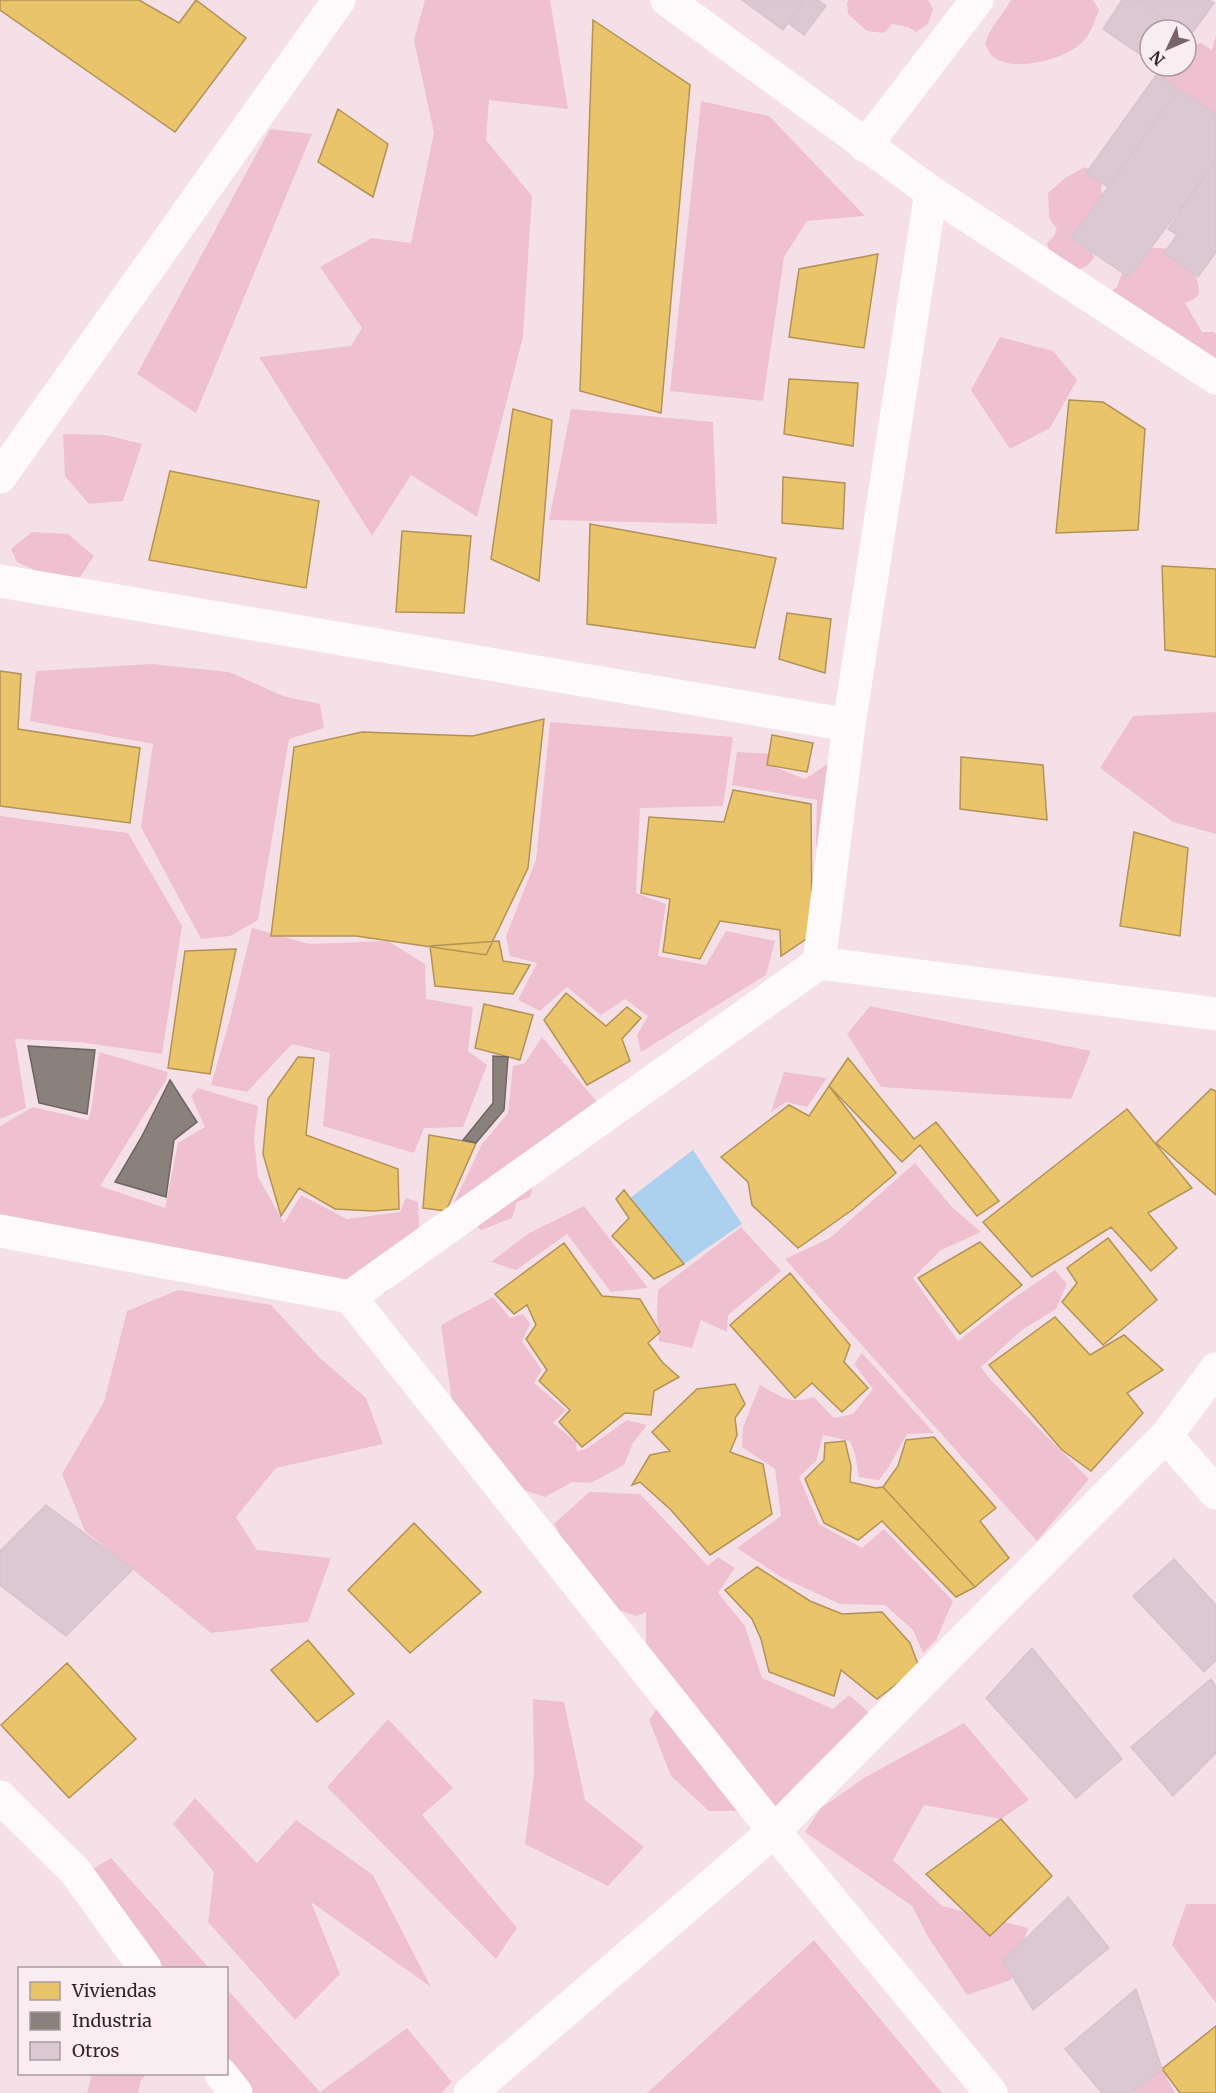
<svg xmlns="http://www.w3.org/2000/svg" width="1216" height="2093" font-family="Merriweather,serif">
  <rect width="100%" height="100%" fill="#f6e0e8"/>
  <path fill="#efc0d0" d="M425,0H550L568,109L489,100L486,140L532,196L523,337L477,517L411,475L372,536L259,357L351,346L362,328L320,267L372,238L411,243L434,133L414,40Z
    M849,0H928L933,9L928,24L916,32L908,27L892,24L884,33L867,31L848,14L847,3Z
    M1011,0H1093L1099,10C1094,23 1090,37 1078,46C1060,60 1011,73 992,56C989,53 987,47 985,44C991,25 1002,16 1011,0Z
    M1216,35V126L1201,112L1188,95L1157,74L1161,66H1186V48L1201,43L1212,50Z
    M701,101L769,116L865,216L807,221L784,257L763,401L670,391Z
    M270,129L312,134L196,413L137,374Z
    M1085,167L1104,178L1101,188L1103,202L1088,244L1094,258L1087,266L1072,272L1049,251L1047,243L1054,236L1057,229L1049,218L1048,193L1065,178Z
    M1150,248C1171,248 1174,249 1187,265C1196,276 1199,280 1199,294L1194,299L1185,303L1202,332H1214L1216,334V383L1109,293L1117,287L1122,273Z
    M1000,337L1053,351L1077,380L1050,428L1010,449L971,390Z
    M571,409L713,422L717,524L549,520Z
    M63,434L106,435L142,444L123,501L89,504L65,476Z
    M32,532L68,534L94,556L80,577H50L17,562L11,549Z
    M151,664L229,672L283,696L320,704L324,728L289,739L258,920L230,936L201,939L141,827L153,744L30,721L36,671Z
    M1216,712V834L1173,822L1100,768L1133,716Z
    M550,722L733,737L723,806L640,808L636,893L666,904L658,956L706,965L726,931L775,941L766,975L641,1052L637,1035L648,1016L625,999L601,1015L567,987L540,1011L518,1000L537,963L510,956L506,936L536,860Z
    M737,752L775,754V767L805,779L832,761L828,842L816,847L817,800L732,785Z
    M0,816L128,833L182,926L162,1054L79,1042L15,1039L26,1108L0,1119Z
    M252,928L309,944L388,941L425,964L426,999L473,1007L468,1051L487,1065L463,1127L424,1128L414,1153L323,1126L330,1053L292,1044L247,1092L211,1085L230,1019Z
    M870,1006L1091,1051L1071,1099L881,1087L847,1034Z
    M542,1037L604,1110L538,1169L530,1197L517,1202L512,1218L481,1230L453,1205L482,1144L508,1113L513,1066L525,1063Z
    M99,1052L168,1072L166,1080L100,1186L165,1208L178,1143L205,1127L191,1096L198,1088L258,1106L254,1138L258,1177L284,1223L301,1195L347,1219L400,1212L406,1198L418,1202L421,1259L385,1294L0,1247V1126L33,1107L88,1120L91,1111Z
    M784,1072L827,1078L807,1107L786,1102L771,1112Z
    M915,1163L952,1207L981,1232L941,1250L913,1278L958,1341L1008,1302L1055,1270L1067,1284L1056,1309L1022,1330L981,1367L989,1378L1089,1479L1037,1541L785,1259L830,1238Z
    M584,1206L648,1288L611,1292L567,1234L516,1270L491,1262L529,1233Z
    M741,1227L781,1271L728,1315L727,1332L701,1320L692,1348L659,1341L657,1312L658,1290Z
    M178,1290L271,1305L320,1358L366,1398L383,1444L276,1468L236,1517L257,1550L331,1558L308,1622L211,1633L85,1531L62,1474L104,1402L127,1311Z
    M493,1297L510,1318L523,1314L530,1324L522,1341L542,1370L534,1383L566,1410L553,1423L576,1442L577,1451L586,1449L627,1420L647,1425L633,1443L624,1465L591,1483L572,1482L545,1497L512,1486L454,1415L441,1325Z
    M862,1353L934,1433L907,1434L888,1468L879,1480L859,1477L855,1454L850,1441L823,1435L816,1461L799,1477L819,1524L862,1548L884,1529L953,1601L936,1640L923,1653L913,1630L885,1605L840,1604L781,1577L737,1548L781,1516L775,1469L742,1447L743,1427L760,1385C782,1397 788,1405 814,1397L834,1418L853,1414L873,1389L854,1364Z
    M589,1492L640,1494L708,1566L718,1557L735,1568L718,1593L745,1626L762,1678L833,1709L849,1695L874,1717L806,1811H709L671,1776L649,1720L673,1684L646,1657V1612L636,1616L598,1603L554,1524Z
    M533,1699L564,1702L585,1800L644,1847L608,1886L525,1844L534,1774Z
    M388,1719L453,1788L422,1815L517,1928L496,1959L327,1787Z
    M964,1723L1029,1800L1001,1819L924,1805L893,1860L942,1906L1028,1928L1011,1980L967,1995L928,1937L912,1906L805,1832L820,1809L864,1778Z
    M195,1798L257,1863L296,1820L373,1875L431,1987L311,1902L340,1974L295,2020L208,1922L214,1872L173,1824Z
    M111,1858L209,1968H139L67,1884Z
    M1186,1904H1216V2003L1172,1945Z
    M814,1940L942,2093H647Z
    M226,1988L320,2092L407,2028L452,2082L441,2093H247L227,2070Z
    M1162,2069L1175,2093H1132Z
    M92,2074H147L141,2080L138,2093H87Z"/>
  <path fill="#abd1ef" d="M693,1150L742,1224L684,1264L630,1198Z"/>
  <path fill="#e9c46a" stroke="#b39256" stroke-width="1.5" d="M0,0H139L179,23L196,0L246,38L175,132L0,10Z
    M593,20L690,85L661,413L580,391Z
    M338,109L388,144L373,197L318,162Z
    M878,254L864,348L789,337L799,269Z
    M789,379L858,383L853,446L784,434Z
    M1069,400L1103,402L1145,429L1138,530L1056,533Z
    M513,409L552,420L539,581L491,559Z
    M170,471L319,501L306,588L149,560Z
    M783,477L845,483L843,529L782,523Z
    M590,524L776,558L755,648L587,624Z
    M402,531L471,536L464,613L396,612Z
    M1162,566L1216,569V657L1165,650Z
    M787,613L831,619L825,673L779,659Z
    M0,671L21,674L18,729L140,748L130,823L0,806Z
    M544,719L528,868L486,955L356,936H271L294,747L362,732L473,736Z
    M772,735L813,743L807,772L767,765Z
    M961,757L1043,765L1047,820L960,809Z
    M733,790L811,804L812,935L781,956L780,930L720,921L700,959L663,952L670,899L641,893L649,817L724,822Z
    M1134,832L1188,848L1180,936L1120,926Z
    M499,941L503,961L530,965L513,994L435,986L430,946Z
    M236,949L210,1074L168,1068L185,951Z
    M566,993L606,1026L627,1007L641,1018L622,1039L630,1061L587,1085L544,1020Z
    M484,1004L533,1015L520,1060L475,1048Z
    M298,1057L314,1058L306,1135L398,1169L399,1209L373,1211L335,1209L299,1188L281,1216L263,1154L268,1099Z
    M848,1058L914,1139L936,1122L999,1201L977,1216L920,1145L902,1162L829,1086Z
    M829,1086L896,1173L852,1210L798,1248L752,1205L748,1182L721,1157L789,1105L809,1116Z
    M1211,1089L1216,1091V1195L1156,1143Z
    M1127,1109L1192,1188L1148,1213L1177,1248L1151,1271L1111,1227L1032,1277L983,1222Z
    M429,1135L476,1143L446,1211L423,1208Z
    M624,1190L630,1198L684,1264L654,1279L612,1236L629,1218L616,1199Z
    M1108,1238L1157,1300L1103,1345L1062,1302L1077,1283L1067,1268Z
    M980,1242L1022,1285L960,1334L918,1278Z
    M564,1243L602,1296L640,1299L660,1332L648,1343L663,1363L679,1377L654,1391L651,1415L625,1413L582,1447L559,1422L570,1410L539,1381L547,1370L526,1339L536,1325L527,1305L514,1314L495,1294Z
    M790,1273L850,1345L844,1362L868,1388L842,1412L812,1383L795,1398L730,1325Z
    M1055,1317L1090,1355L1124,1335L1163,1370L1127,1393L1143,1413L1091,1471L1062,1450L989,1365Z
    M735,1384L745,1404L735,1418L737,1435L730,1452L763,1464L772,1514L710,1555L671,1510L640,1482L632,1485L650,1455L670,1451L652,1432L697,1389Z
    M934,1437L996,1508L980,1521L1009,1558L975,1587L883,1487L898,1466L906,1440Z
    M845,1441L851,1466L850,1482L876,1488L883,1487L975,1587L956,1597L882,1521L858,1540L824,1523L805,1479L824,1460L825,1443Z
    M414,1523L481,1592L410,1653L348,1590Z
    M757,1567L810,1601L842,1614L882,1612L910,1643L919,1667L877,1699L841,1670L834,1696L769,1672L761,1639L752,1619L725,1590Z
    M308,1640L354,1694L317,1722L271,1670Z
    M67,1663L136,1739L69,1798L1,1725Z
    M1001,1819L1052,1876L990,1936L926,1874Z
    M1216,2026V2093H1180L1162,2069Z"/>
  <path fill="#8a817c" stroke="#706462" stroke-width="1.5" d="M28,1046L95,1050L87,1114L39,1103Z
    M493,1056L508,1057L504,1110L476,1143L463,1140L493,1103Z
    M170,1080L197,1122L174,1140L166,1197L115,1182L141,1138Z"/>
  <path fill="#dcc8d2" stroke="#d7c4cf" stroke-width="1.5" d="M742,0H805L783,30Z
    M805,0H818L826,6L804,35L788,23Z
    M1122,0H1137L1181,30H1150V61L1103,29Z
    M1137,0H1209L1214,3L1190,36L1186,33V30H1181Z
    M1157,74L1179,89L1108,187L1086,173Z
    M1179,89L1216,114V161L1129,277L1071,238Z
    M1216,160V252L1198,277L1164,253L1177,235L1168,229Z
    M46,1505L133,1569L66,1636L0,1585V1551Z
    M1174,1559L1216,1605V1660L1204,1672L1133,1596Z
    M1032,1648L1122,1759L1076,1798L986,1698Z
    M1211,1679L1216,1687V1753L1173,1796L1131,1747Z
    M1068,1897L1109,1948L1033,2010L1003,1961Z
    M1136,1989L1162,2069L1132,2093H1102L1065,2049Z"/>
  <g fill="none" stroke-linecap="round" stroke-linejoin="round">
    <path stroke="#fefafc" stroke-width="33" d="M667,0L931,192L1216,378
      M865,146L977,0
      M0,477L339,0
      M0,581L849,725
      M819,963L1216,1014
      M0,1231L350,1297L774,1831L991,2093
      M350,1297L819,963L849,725L931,192
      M1166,1436L1216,1493
      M0,1797L75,1871L145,1968
      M221,2074L236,2093
      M470,2093L774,1831L1166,1436L1216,1369"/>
  </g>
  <rect x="18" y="1967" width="210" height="108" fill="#faedf1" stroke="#ab9ba0" stroke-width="1.5"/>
  <rect x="30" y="1982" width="30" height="18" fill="#e9c46a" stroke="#ab9ba0" stroke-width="1.5"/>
  <text x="72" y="1997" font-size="18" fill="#351f27">Viviendas</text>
  <rect x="30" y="2012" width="30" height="18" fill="#8a817c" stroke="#ab9ba0" stroke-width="1.5"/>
  <text x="72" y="2027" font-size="18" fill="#351f27">Industria</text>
  <rect x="30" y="2042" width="30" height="18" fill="#dcc8d2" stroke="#ab9ba0" stroke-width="1.5"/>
  <text x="72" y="2057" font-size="18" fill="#351f27">Otros</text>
  <g transform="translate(1168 48) rotate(226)"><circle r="28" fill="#faedf1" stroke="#ab9ba0" stroke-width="1.5"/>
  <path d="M0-4.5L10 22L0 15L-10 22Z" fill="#79636b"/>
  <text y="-9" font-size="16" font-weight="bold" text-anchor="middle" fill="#351f27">N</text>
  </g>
</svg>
